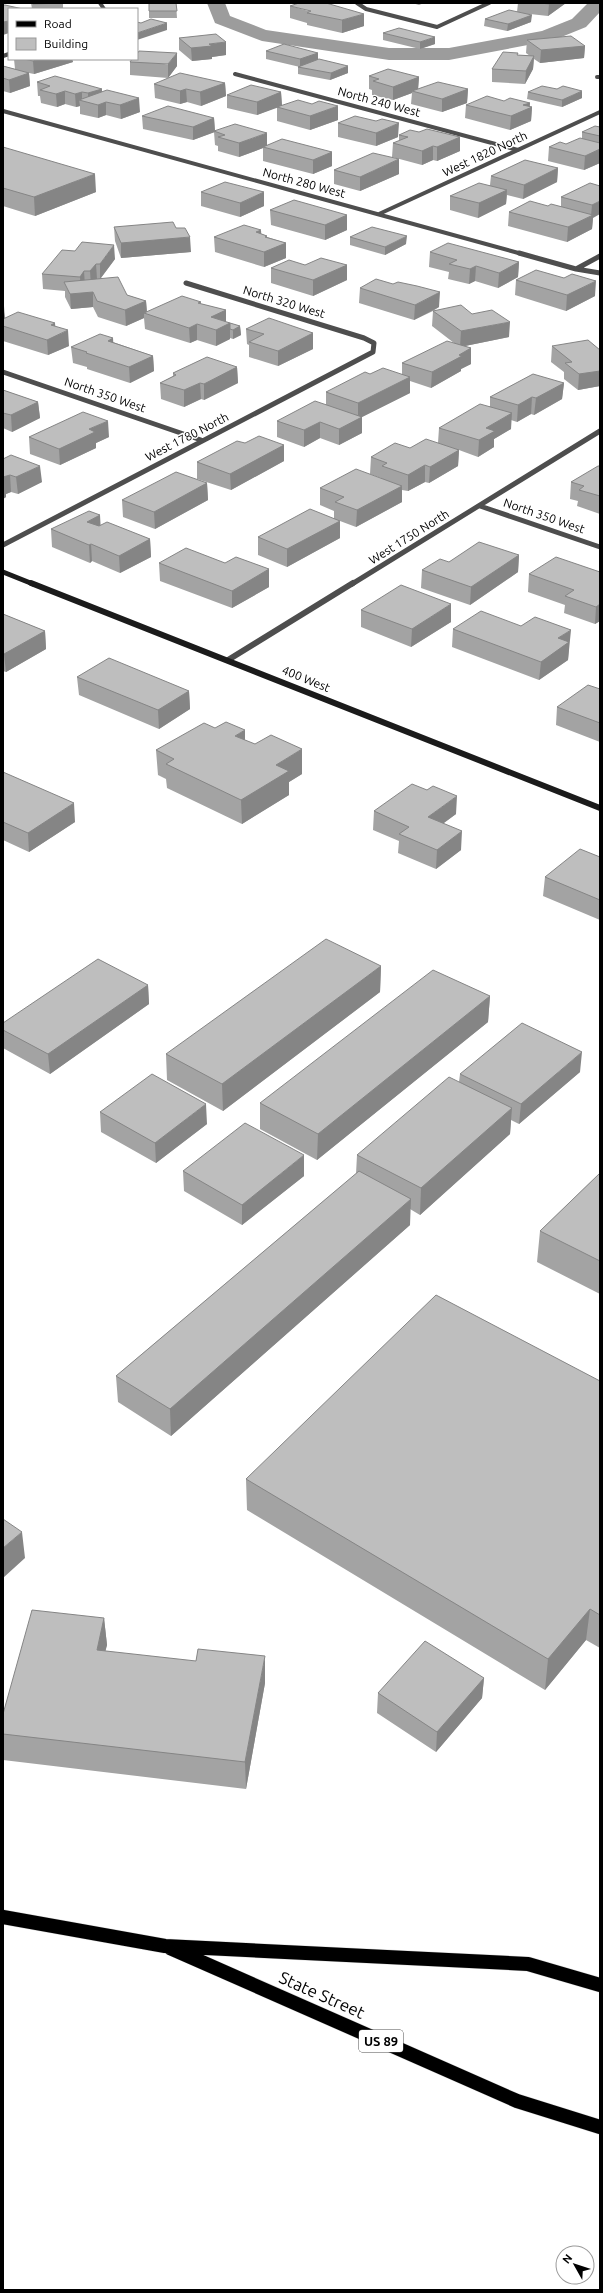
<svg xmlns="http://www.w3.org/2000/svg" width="603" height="2293" font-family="Ubuntu,sans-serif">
  <rect width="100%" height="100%" fill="#fff"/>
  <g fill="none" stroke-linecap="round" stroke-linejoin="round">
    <path fill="#9c9c9c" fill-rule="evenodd" d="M207,3H225L230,16L266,30L389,48H449L542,31L572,19L588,3H600V12L586,27L554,40L449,60H389L262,41L215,23Z"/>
    <defs>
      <path id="primary" d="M3,1917L165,1946L528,1964L600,1985
        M170,1948L517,2101L600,2127"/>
    </defs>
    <use href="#primary" stroke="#dbdbdb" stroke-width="15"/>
    <path stroke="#4e4e4e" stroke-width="4" d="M100,3L104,9
      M357,3L366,9L437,27L489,3
      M3,56L9,54
      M235,74L518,150
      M597,77H600
      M3,111L522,254
      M379,214L600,112"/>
    <path stroke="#4e4e4e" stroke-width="5" d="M519,253L576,269L600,273
      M576,269L600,256
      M3,372L201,440
      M480,506L600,547
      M3,545L373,352L374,343L364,338L186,283
      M352,584L600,431"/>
    <path stroke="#4e4e4e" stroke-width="6" d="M228,660L353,583"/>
    <path stroke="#1b1b1b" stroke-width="5" d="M3,572L33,584"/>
    <path stroke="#1b1b1b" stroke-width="6" d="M31,583L600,808"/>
    <use href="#primary" stroke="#000" stroke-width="14"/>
  </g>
  <path fill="#a3a3a3" d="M31,3H63V9H32Z
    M149,3H176L177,18H149Z
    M412,3H424L419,5Z
    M518,3H566L548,16L530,14L531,22L507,31L484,26L485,19L517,12Z
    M290,6L364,26L342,33L307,25V23L290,18Z
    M383,33L435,44L420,49L383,40Z
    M179,38L226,55L212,57V59L192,61L179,50Z
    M527,40L585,46L584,58L540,63L534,59L533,69L525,84L492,82V69L518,55L530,56L526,53Z
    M266,51L318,53V60L348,73L330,80L298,74V67H300L266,59Z
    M14,59H72L73,62L34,74L29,73L30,86L10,93L3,91V66L15,69Z
    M132,59L177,66L168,78L130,75V62Z
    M369,76L419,77L418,89H468L467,103L442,112L411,104L412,93L393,100L372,95V90L369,89Z
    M37,82L102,89V92L140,112L121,119L106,115L98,118L80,114V106L76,107L65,104L57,107L41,103L40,96H38Z
    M225,83L226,96L201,106L187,102L180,104L155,98L154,84Z
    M281,92L282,106L312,104L338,120L310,130L277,121V107L257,115L227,108V95Z
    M528,92L582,98L562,107L527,99Z
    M504,101L530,103V107H532L531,121L510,130L465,118L466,105Z
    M142,116L214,118L215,131L267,145L332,152V166L313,174L263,161V148L239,157L218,151V146L215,145L214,132L193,140L143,129Z
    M338,123L398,137L376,146L338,137Z
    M600,127V163L584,170L548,161L549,147L566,144L582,139V132Z
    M419,132L460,137V151L437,161L433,160L422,165L392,157L393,143L399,141V135Z
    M3,147L96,192L35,216L3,206Z
    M558,168L557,182L523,199L507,195L506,204L478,218L450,210V196L490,185L491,176Z
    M334,170L399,174L360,191L334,184Z
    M600,186L593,218L592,229L567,242L508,226L509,212L561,206V197Z
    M201,192L264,206L240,217L201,206Z
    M270,210L347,215V230L325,240L271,225Z
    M114,227L176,228L191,252L121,258L115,241Z
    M261,234L267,236V237L286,243V258L264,267L215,252L214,237Z
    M350,237L406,244L385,255L350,245Z
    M430,252L519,262L518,277L498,288L475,281L469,284L448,279L449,272L429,267Z
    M115,259L101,278L127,295L146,301L147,312L201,302V304L226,310V322L240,326L241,335L233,339L230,338V339L216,346L197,340L190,343L145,329L144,318L126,326L98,317L93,307L71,309L65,297V291L43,289L42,274Z
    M305,265H347V280L313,296L271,283V268Z
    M564,278L595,296L566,311L515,295L516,280Z
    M360,288L439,307L433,311L472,314L509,337L465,346L471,348V364L461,369V371L431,388L410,381V393L362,417V433L339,445L320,438L304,447L277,437V421L326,405V392L370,374H402V363L454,343L432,326L433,311L414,320L359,303Z
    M3,306L5,318L55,323V326L69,346L48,355L3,341Z
    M246,329L313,333V349L278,366L249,357V345L247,344Z
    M113,338V342L153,356L154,371L130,383L87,369V367L73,363L71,347Z
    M552,346L600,350V386L578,390L564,379V372L551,362Z
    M237,367L238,383L204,400L201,399L184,407L161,399L160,383L173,376V373Z
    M564,383L562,399L534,415L531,414L517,422L511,420V429L494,439V447L478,457L459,450L458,466L429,483L425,482L408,491L402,490V502L356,527L340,521V538L287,567L258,555V537L334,518V511L320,505V488L381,478L370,474L371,457L410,448L438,443L439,428L490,406V397Z
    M3,390L38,402L40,418L12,432L3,428Z
    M29,437H109L96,443V448L60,465L30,454Z
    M245,443L284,445V461L231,490L197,479V462Z
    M3,459L42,482L18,494L11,492L6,494V497L3,499Z
    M600,466V514L577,506L578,501L570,499L571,482Z
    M207,483L208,500L155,529L123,517L122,500Z
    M100,515V526L150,539L151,557L120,573L92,561L90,563L52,547L51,529Z
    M519,555L518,572L470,605L421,588L422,570Z
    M159,563L269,569V587L232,608L160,581Z
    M600,572V621L595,624L564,613L565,605L528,592L529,574Z
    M361,610L451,622L411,647L361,627Z
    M3,614L45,631L46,649L6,672L3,671Z
    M453,629L569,648L568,660L539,680L452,647Z
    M77,677L189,691L190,709L159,729L79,695Z
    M600,689V742L556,725L557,707Z
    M215,728L245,740L302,774L289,782V795L242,824L167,788L166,779L158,775L156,750Z
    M3,772L75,822L29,852L3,840Z
    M374,811L456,814L444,823L461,850L436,869L398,853L399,841L373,830Z
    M600,857V920L543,896L545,877Z
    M381,966L380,992L223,1111L167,1080L166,1054Z
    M148,985L149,1004L50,1074L3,1048V1023Z
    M490,996L488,1022L317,1160L260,1129V1103Z
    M580,1072L519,1124L511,1120L510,1134L420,1215L410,1209V1225L171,1436L118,1402L116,1376L356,1174L357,1155L459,1082L460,1074Z
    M100,1112L207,1124L156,1163L101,1132Z
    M183,1171L304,1176L242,1225L184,1191Z
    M600,1173V1294L537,1262L540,1231Z
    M600,1381V1648L586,1640L545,1690L247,1510L246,1479Z
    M104,1618L107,1645L105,1651L265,1683L246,1789L3,1760V1714Z
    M484,1678L482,1698L436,1752L377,1713L378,1693Z"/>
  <path fill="#858585" d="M550,3H566L548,16L549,4Z
    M364,14V26L342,33V20Z
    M532,15L531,22L507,31L508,24Z
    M9,21V33L3,35V22Z
    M167,23V30L137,40V33Z
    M435,37V44L420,49V42Z
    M226,42V55L212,57V59L192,61L191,48L209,44Z
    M585,46L584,58L540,63L541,50Z
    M177,53V66L168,78V64Z
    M318,53V60L300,67V59Z
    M534,56L533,69L525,84L526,71Z
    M40,59H72L73,62L34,74L33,61Z
    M348,66V73L330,80L331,73Z
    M29,73L30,86L10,93L9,80Z
    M419,77L418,90L412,91V93L393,100V87Z
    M225,83L226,96L201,106L200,92Z
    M102,89V102L88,103V93Z
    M186,89L187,102L180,104V91Z
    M468,89L467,103L442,112V99Z
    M65,91V104L57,107L56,94Z
    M582,91V98L562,107V100Z
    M82,92V101L79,100L80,106L76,107L75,94Z
    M281,92L282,106L257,115V102Z
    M139,98L140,112L121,119L120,105Z
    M106,102V115L98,118V105Z
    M530,103L529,108L532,107L531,121L510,130L511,116L523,105Z
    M338,106V120L310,130V116Z
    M214,118L215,132L193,140V127Z
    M399,123L398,137L376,146V133Z
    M267,133V147H263V148L239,157V143Z
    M460,137V151L437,161V147Z
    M433,146V160L422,165V151Z
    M600,149V163L584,170L585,156Z
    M332,152V166L313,174V160Z
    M399,159V174L360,191V177Z
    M558,168L557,182L523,199L524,185Z
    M95,174L96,192L35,216L34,197Z
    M507,190L506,204L478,218L479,203Z
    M264,192V206L240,217V203Z
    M600,201V214L593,218L592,229L567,242L568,227L591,216L592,205Z
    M347,215V230L325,240V225Z
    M261,230L262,245L256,232Z
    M407,236L406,244L385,255V247Z
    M190,237L191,252L121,258V243Z
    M286,243V258L264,267V252Z
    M114,245L115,259L100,279V264Z
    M519,262L518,277L498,288L499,273Z
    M96,264L97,279L91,286L90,271Z
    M347,265V280L313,296V280Z
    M476,266L475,281L469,284L470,269Z
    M84,271L85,286L81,292L80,277Z
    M596,281L595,296L566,311L567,295Z
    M93,292V307L71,309L70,294Z
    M440,292L439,307L414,320L415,305Z
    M146,301L147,314L144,313V318L126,326L125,310Z
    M3,306H4L5,321L3,322Z
    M226,310V325L230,323V339L216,346V330L211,317Z
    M510,322L509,337L460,347L461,331Z
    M55,323L56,336L68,330L69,346L48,355L47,340L51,325Z
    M197,324V340L190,343L189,328Z
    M240,326L241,335L233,339V330Z
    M313,333V349L278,366V351Z
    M113,338L114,354L108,341Z
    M471,348V364L461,369V371L431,388L432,372L459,355Z
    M153,356L154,371L130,383L129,367Z
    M237,367L238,383L204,400V384Z
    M600,371V386L578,390L579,374Z
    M410,377V393L362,417V433L339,445V429L358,419V403Z
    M200,383L201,399L184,407V390Z
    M564,383L562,399L534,415L536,398Z
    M532,397L531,414L517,422L518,405Z
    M38,402L40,418L12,432L11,415Z
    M512,413L511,429L494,439V447L478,457L479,440L486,428Z
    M108,421L109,437L96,443V448L60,465L59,449L89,429Z
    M320,422V438L304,447V430Z
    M284,445V461L231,490L230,474Z
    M459,450L458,466L429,483L430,467Z
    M425,465V482L408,491V475Z
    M40,466L42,482L18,494L16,477Z
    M10,475L11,492L6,494V497L3,499V477Z
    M207,483L208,500L155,529L154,512Z
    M402,486V502L356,527L357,510Z
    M100,515L101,532L87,522Z
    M340,521V538L287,567V549Z
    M150,539L151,557L120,573L119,556Z
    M91,544L92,561L90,563L89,545Z
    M519,555L518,572L470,605L471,587Z
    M269,569V587L232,608V591Z
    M451,604V622L411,647L412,629Z
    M600,604V621L595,624L596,607Z
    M571,630L568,660L539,680L541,662L558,638Z
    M45,631L46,649L6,672L4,654Z
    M189,691L190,709L159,729L158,710Z
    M245,730V754L235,736Z
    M302,749V774L289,782V795L242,824L241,800L276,765Z
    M457,796L456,814L427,835L428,817Z
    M74,803L75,822L29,852L28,833Z
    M462,831L461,850L436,869L437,850Z
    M381,966L380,992L223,1111L222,1084Z
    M148,985L149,1004L50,1074L48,1054Z
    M490,996L488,1022L317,1160L318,1134Z
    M582,1052L580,1072L519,1124L521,1104Z
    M206,1104L207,1124L156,1163L155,1143Z
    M512,1108L510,1134L420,1215L421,1188Z
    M304,1155V1176L242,1225V1205Z
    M411,1199L410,1225L171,1436L170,1409Z
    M22,1532L25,1558L3,1578V1548Z
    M590,1609L586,1640L545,1690L548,1659Z
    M104,1618L107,1645L99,1677L97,1650Z
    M265,1656V1683L246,1789L245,1762Z
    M484,1678L482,1698L436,1752L437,1732Z"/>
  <path fill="#bebebe" stroke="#858585" d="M33,3H63L33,4Z
    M149,3H176L177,11H149Z
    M299,3H326L364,14L342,20L307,13L311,11L290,6Z
    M540,3H550L549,4Z
    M3,5H5L23,9H9V21L3,22Z
    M509,10L532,15L508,24L485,19Z
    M151,19L167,23L137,33V22L141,23Z
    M399,28L435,37L420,42L383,33Z
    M216,34L226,42L209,44L212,46L191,48L179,38Z
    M571,36L585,46L541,50L527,40Z
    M284,44L318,53L300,59L266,51Z
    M139,51L177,53L168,64L130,62L132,59H137V54Z
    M503,52L518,53L517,55L534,56L526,71L492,69Z
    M24,59H40L33,61Z
    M319,59L348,66L331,73L298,67Z
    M3,66L29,73L9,80L3,78Z
    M388,69L419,77L393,87L373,81L379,79L369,76Z
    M180,73L225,83L200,92L186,89L180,91L154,84Z
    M55,76L102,89L88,93L82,92L75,94L65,91L56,94L40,90L50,86L37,82Z
    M438,82L468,89L442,99L412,91Z
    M251,85L281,92L257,102L227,95Z
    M542,86L557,89L563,86L582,91L562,100L528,92Z
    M107,90L139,98L120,105L106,102L98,105L79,100Z
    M487,96L504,101L510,98L530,103L523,105L532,107L511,116L466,105Z
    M298,100L312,104L319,101L338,106L310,116L277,107Z
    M168,106L214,118L193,127L142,116Z
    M355,116L376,121L382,119L399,123L376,133L338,123Z
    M235,124L267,133L239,143L218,137L225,135L214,131Z
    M595,126L600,127V136L582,132Z
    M427,129L460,137L437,147L433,146L422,151L393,143L408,137L399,135L410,130L419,132Z
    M580,138L600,143V149L585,156L549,147L560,142L566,144Z
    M282,139L332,152L313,160L263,147Z
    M3,147L95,174L34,197L3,188Z
    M373,153L399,159L360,177L334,170Z
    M525,160L558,168L524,185L491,176Z
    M225,182L264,192L240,203L201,192Z
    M479,183L507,190L479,203L450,196Z
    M590,183L600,186V201L592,205L561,197Z
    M294,200L347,215L325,225L270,210Z
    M530,201L548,206L551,204L593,215L568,227L509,212Z
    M173,222L176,228H185L190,237L121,243L114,227Z
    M244,225L261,230L256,232L267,236L265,237L286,243L264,252L214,237Z
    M372,227L407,236L385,247L350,237Z
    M82,242L114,245L100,264H96L90,271H84L80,277L42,274L62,250L75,251Z
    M448,243L519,262L499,273L476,266L470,269L449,264L457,260L430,252Z
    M321,258L347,265L313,280L271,268L289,260L305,265Z
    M536,270L564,278L572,274L596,281L567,295L516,280Z
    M118,277L127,295L146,301L125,310L97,301L93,292L70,294L64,282Z
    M376,279L393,284L398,282L417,286L440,292L415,305L360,288Z
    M182,296L201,302L198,303L226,310L211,317L230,323L216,330L197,324L189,328L144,313Z
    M461,305L472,314L492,310L510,322L461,331L433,311Z
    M18,312L55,323L51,325L68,330L47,340L3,326V319Z
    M269,318L313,333L278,351L249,342L264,334L246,329Z
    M230,323L240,326L233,330L230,329Z
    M100,334L113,338L108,341L153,356L129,367L86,353L87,352L71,347Z
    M588,340L600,350V371L579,374L565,363L572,362L552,346Z
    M447,341L471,348L459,355L462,356L432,372L402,363Z
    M207,357L237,367L204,384L200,383L184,390L160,383L176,375L173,373Z
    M383,368L410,377L358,403L326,392L365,372L370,374Z
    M533,374L564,383L536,398L532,397L518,405L490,397Z
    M3,390L38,402L11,415L3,413Z
    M315,401L362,417L339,429L320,422L304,430L277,421Z
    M480,404L512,413L486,428L495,431L479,440L439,428Z
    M83,412L108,421L89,429L95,432L59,449L29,437Z
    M259,436L284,445L230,474L197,462L237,441L245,443Z
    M426,439L459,450L430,467L425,465L408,475L382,466L387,463L371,457L395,443L410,448Z
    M11,455L40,466L16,477L10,475L3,477V459Z
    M598,466H600V496L579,490L584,486L571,482Z
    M356,469L402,486L357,510L335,502L344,497L320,488Z
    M176,472L207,483L154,512L122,500Z
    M310,509L340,521L287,549L258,537Z
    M89,511L100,515L87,522L99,526L107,522L150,539L119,556L91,544L89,545L51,529Z
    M479,542L519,555L471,587L422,570L440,559L449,562Z
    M186,548L225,563L236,557L269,569L232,591L159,563Z
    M556,557L600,572V604L596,607L565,596L574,590L529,574Z
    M401,585L451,604L412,629L361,610Z
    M481,611L521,626L535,617L571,630L558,638L569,642L541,662L453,629Z
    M3,614L45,631L4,654H3Z
    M109,658L189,691L158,710L77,677Z
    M588,685L600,689V723L557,707Z
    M226,722L245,730L235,736L255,744L271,735L302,749L276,765L289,771L241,800L166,764L174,759L156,750L204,723L215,728Z
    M3,772L74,803L28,833L3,822Z
    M412,784L427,790L433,786L457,796L428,817L462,831L437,850L399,834L409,827L374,811Z
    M580,849L600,857V900L545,877Z
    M326,939L381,966L222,1084L166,1054Z
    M98,959L148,985L48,1054L3,1030V1023Z
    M433,970L490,996L318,1134L260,1103Z
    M522,1023L582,1052L521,1104L460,1074Z
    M152,1074L206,1104L155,1143L100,1112Z
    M449,1077L512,1108L421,1188L357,1155Z
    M245,1123L304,1155L242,1205L183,1171Z
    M359,1171L411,1199L170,1409L116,1376Z
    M600,1173V1261L540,1231Z
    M436,1295L600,1381V1615L590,1609L548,1659L246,1479Z
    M3,1519L22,1532L3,1548Z
    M32,1610L104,1618L97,1650L196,1661L198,1649L265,1656L245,1762L3,1734V1714Z
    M425,1641L484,1678L437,1732L378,1693Z"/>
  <g text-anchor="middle" stroke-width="3" stroke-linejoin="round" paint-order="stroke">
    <g font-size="12" fill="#000" stroke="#fff">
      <text transform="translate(379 102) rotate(15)" y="4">North 240 West</text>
      <text transform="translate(485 154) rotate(-25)" y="4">West 1820 North</text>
      <text transform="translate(304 183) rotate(15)" y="4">North 280 West</text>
      <text transform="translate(284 302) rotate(17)" y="4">North 320 West</text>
      <text transform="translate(105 395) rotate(19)" y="4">North 350 West</text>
      <text transform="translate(187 437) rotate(-27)" y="4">West 1780 North</text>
      <text transform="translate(544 516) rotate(19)" y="4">North 350 West</text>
      <text transform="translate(409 537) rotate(-32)" y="4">West 1750 North</text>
      <text transform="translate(306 679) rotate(22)" y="4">400 West</text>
    </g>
    <rect fill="#fff" stroke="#4c4c4c" stroke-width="1" x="359" y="2030" width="44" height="22" rx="3"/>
    <g font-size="13" font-weight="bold" fill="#000">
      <text x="381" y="2046">US 89</text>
    </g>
    <g font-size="17" fill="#000" stroke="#fff">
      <text transform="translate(322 1995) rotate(24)" y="6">State Street</text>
    </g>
  </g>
  <rect width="603" height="2293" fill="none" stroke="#000000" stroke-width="8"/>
  <rect x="8" y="8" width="130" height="52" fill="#ffffff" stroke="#999999"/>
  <rect x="16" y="21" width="20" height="6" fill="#000000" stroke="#999999"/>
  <text x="44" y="28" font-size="12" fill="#000000">Road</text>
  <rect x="16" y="38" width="20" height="12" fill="#bebebe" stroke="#999999"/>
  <text x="44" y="48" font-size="12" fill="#000000">Building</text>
  <g transform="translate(575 2265) rotate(309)"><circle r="19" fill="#ffffff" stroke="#999999"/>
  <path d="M0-3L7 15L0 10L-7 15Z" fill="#000000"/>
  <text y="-6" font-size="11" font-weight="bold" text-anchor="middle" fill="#000000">N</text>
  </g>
</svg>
